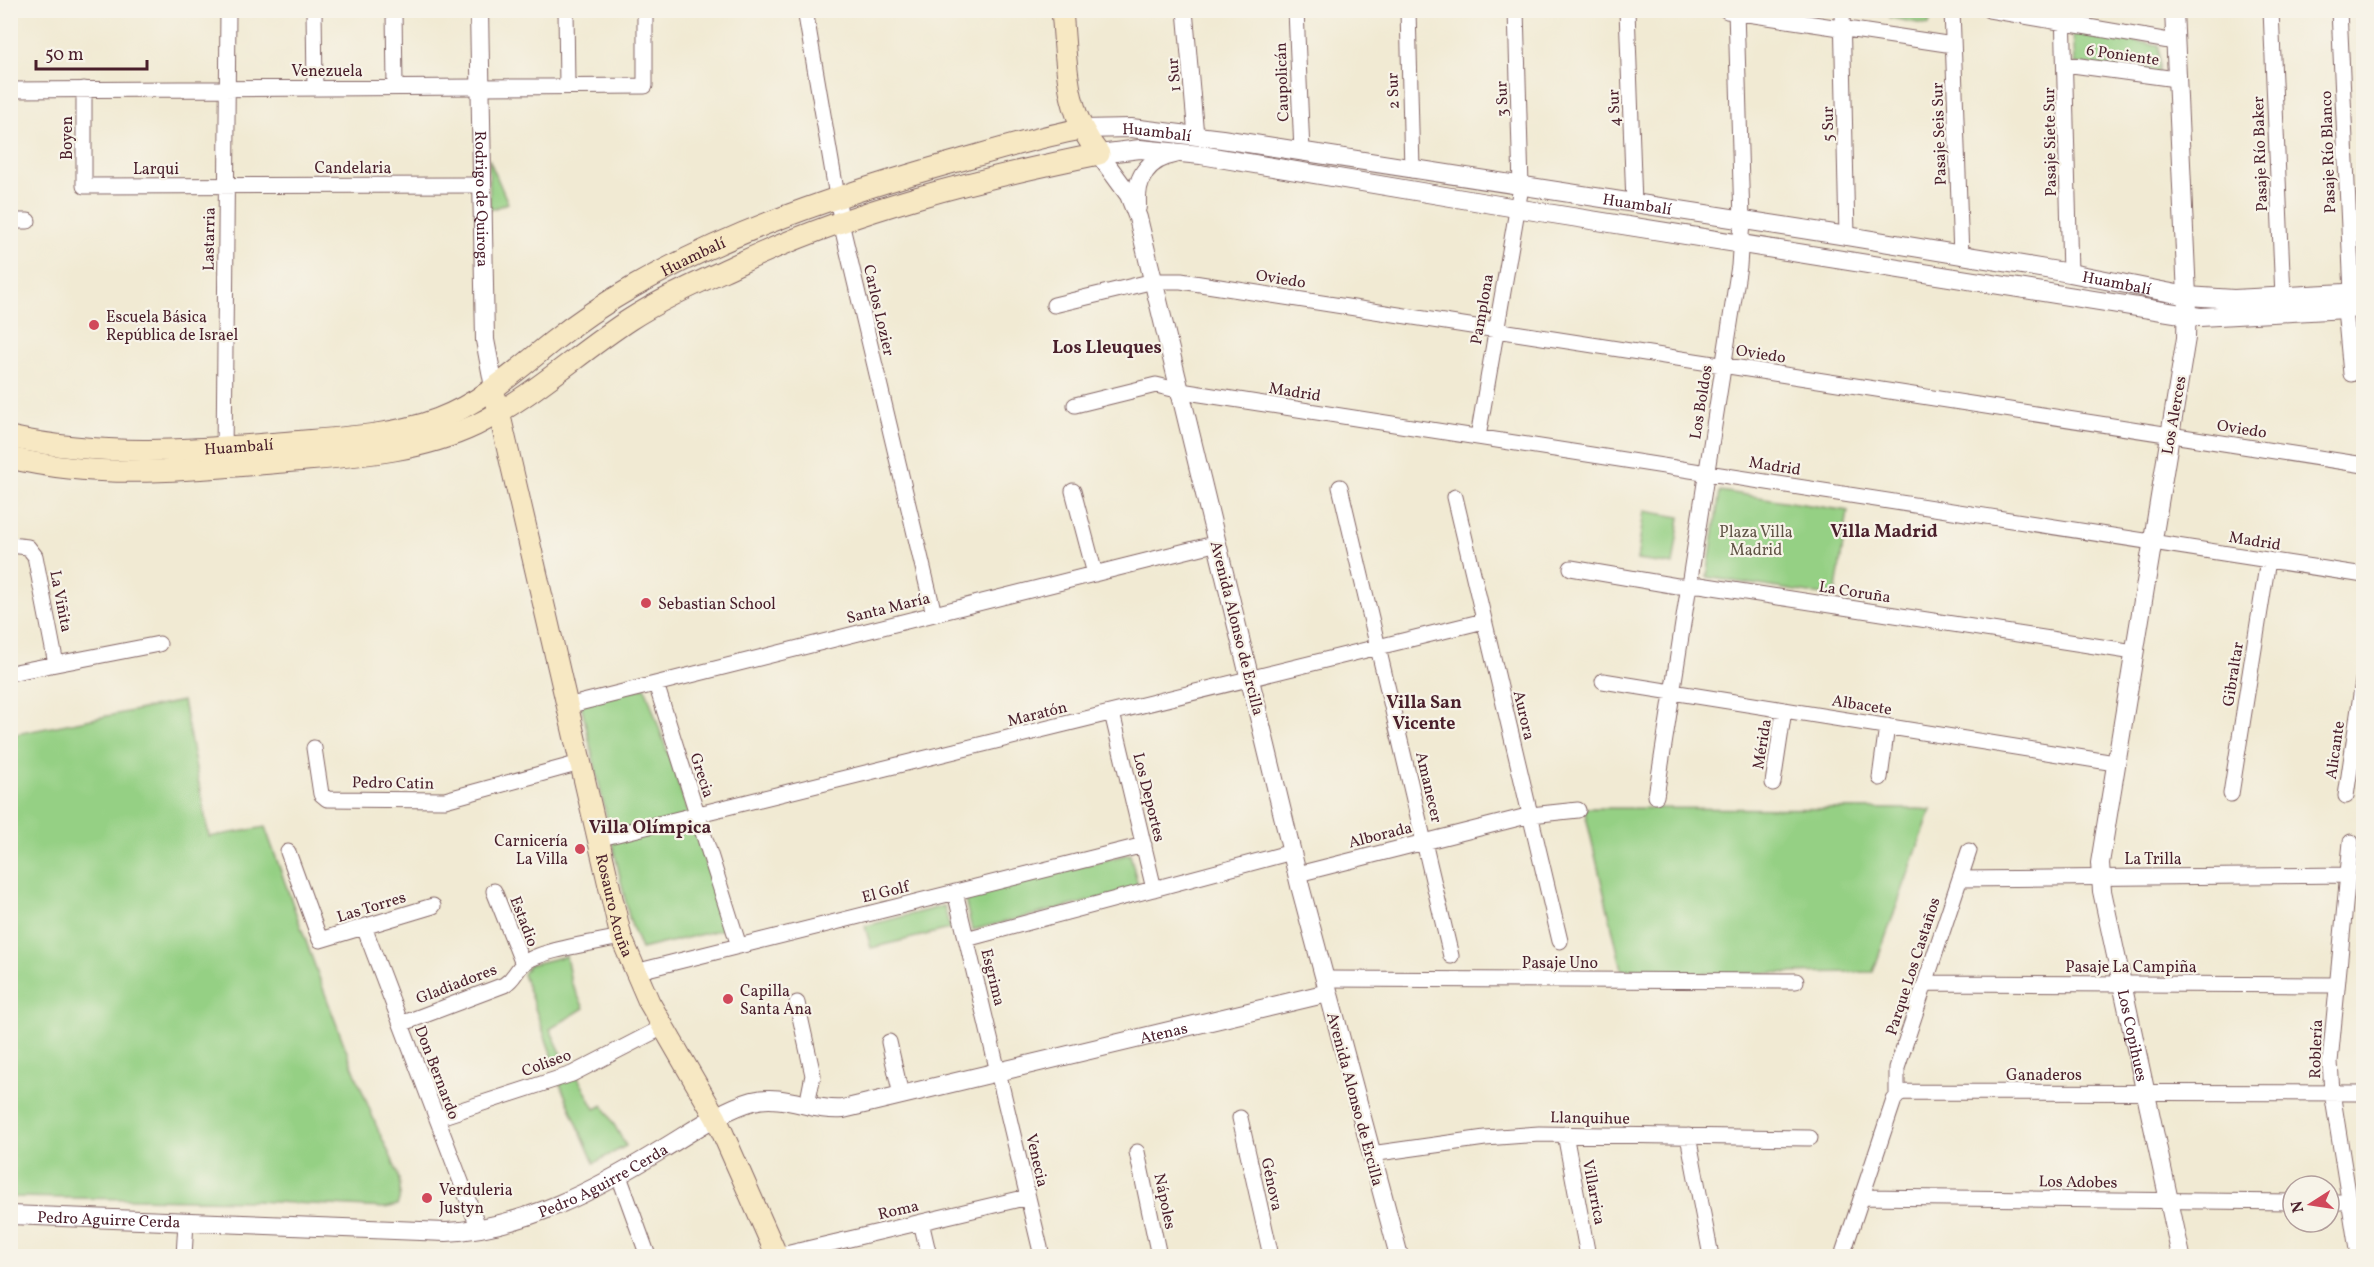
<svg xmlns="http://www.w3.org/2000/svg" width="2374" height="1267" font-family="Vollkorn,serif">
  <rect width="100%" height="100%" fill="#f7f3e8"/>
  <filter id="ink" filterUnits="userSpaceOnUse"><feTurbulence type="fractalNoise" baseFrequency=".0167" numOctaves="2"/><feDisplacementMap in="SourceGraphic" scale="12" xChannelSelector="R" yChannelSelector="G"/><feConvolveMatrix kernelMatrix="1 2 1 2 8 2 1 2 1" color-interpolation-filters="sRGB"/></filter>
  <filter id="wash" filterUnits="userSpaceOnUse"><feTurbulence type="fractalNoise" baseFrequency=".008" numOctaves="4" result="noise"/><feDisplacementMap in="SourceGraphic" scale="24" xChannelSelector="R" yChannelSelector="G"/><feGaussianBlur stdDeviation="1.35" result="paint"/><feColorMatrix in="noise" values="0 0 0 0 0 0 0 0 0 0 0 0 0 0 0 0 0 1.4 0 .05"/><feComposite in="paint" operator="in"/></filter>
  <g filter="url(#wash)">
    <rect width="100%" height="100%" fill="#f1ead3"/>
    <path fill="#95d084" stroke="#707858" stroke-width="1.5" d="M1891,11H1932L1929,25L1890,18Z
      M2073,33L2159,45V76L2075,63Z
      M489,159L508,203L490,210Z
      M1720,491L1848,511L1835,597L1707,577Z
      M1644,511L1680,517L1673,565L1637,560Z
      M645,687L728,928L641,949L630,921L581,704Z
      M183,701L209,837L265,827C302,929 337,1032 379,1132C388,1152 408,1183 397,1205L386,1208L255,1201L11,1197V735Z
      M1584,808L1918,809L1931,810L1873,972L1623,974Z
      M1130,854L1139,889L972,930L964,895Z
      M944,906L950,929L871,948L865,926Z
      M566,956L571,982L584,1008L550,1029L563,1057L554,1062L523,974L529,965Z
      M576,1074L595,1109L603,1105L626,1146L594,1163L560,1084Z"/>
  </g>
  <g filter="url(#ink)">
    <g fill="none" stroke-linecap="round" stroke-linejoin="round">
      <defs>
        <path id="minor" d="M314,10L315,88
          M394,10L395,87
          M566,10L567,86
          M805,10L843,231L934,614
          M1185,10L1196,136
          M1296,10L1302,152
          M1408,10L1412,170
          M1627,10L1634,204
          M1842,10L1847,236
          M1952,10L1961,256
          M1989,10L2175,42
          M2063,10L2070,273
          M2271,10L2283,297
          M2339,10L2352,293
          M1727,11L1953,45
          M2065,64L2176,79
          M84,89V186L480,185
          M10,90L645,86V10
          M10,221H28
          M1054,305L1154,281H1181L2364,465
          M2345,309L2351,374
          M1075,405L1156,385L1181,391L2364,575
          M1478,437L1521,187L1516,10
          M224,457L228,10
          M1340,487L1451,956
          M1073,491L1095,574
          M1455,497L1560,941
          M10,545L28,547L35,556L56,664
          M1571,568L1677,586L1700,585L2134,652
          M10,673L159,644
          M1603,681L2115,763
          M656,684L739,946
          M567,706L1218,543
          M1112,713L1154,889
          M314,748L321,794L327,799L445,800L580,763
          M1880,778L1887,726
          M1773,783L1784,710
          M2231,794L2268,560
          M1656,796L1739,266L1742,221L1736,10
          M2346,796L2364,674
          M597,839L1484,621
          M2351,842L2330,1062L2332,1092L2358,1256
          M288,852L320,940L433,906
          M1298,874L1531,815L1578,810
          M1960,879L2347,875
          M494,891L523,964
          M955,892L1042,1256
          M364,927L479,1229
          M966,939L1292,852
          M635,972L1144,845
          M1324,979L1796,981
          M1926,983L2337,985
          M797,1003L813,1075L807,1105
          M401,1024L504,985C515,978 514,973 522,965C536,950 599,942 621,937
          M889,1042L901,1095
          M1897,1094V1068L1969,851
          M437,1118L572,1074L663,1027
          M1240,1118L1271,1256
          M1565,1134L1588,1256
          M1688,1136L1711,1256
          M1137,1152L1159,1256
          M1371,1154L1485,1138L1539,1134L1810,1138
          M619,1176L648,1256
          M1862,1197L2293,1202
          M2329,1202H2348
          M921,1222L929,1256
          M184,1256L186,1222
          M777,1256L1028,1197
          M1842,1256L1894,1100L1901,1092L2364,1093"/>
        <g id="tertiary">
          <path id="s1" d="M479,10L485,340L494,387"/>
          <path id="s2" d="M2174,10L2187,296L2186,338L2100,863L2102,891L2181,1256"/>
          <path id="s3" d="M1081,129L1131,128L1222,139L1847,236L2070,273L2187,296L2234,299L2364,292"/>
          <path d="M1137,207C1135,180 1146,159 1175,154"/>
          <path id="s4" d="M10,1215L446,1232C524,1228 596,1190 661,1150C690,1133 721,1110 753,1101C784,1093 813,1112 843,1109L1328,993"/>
          <path d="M1399,1256L1300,886L1138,218L1129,195L1099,154L1140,149L1201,155L1528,210L2200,317L2364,308"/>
        </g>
        <g id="secondary">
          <path id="s5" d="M496,399L621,937L649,1002L716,1118L777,1256"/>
          <path id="s6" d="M10,437C106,458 195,450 291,442C339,438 393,436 438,419C481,403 517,370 552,342C577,322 605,303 633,287C732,230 844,193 954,162C996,150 1038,137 1081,129"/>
          <path d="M10,458C103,480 189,470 283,462C348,456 415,454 476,425C532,397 577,354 629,320C663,298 702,281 738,264C853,210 976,179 1099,154C1064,111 1067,64 1062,10"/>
        </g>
      </defs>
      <use href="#minor" stroke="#846666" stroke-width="17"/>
      <use href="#tertiary" stroke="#846666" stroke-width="20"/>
      <use href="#secondary" stroke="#846666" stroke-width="23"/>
      <use href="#minor" stroke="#fff" stroke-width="15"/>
      <use href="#tertiary" stroke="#fff" stroke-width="18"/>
      <use href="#secondary" stroke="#f7e8c3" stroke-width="21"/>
    </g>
  </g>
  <g fill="#d1495b" stroke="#f7f3e8" stroke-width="2">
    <circle cx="94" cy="325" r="6"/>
    <circle cx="646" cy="603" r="6"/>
    <circle cx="580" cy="849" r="6"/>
    <circle cx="728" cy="999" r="6"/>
    <circle cx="427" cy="1198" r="6"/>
  </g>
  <g text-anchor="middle" stroke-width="4.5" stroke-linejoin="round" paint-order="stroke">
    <g font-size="16" fill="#4a1f2b" stroke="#f7f3e8">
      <text transform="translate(2123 54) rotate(8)" y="6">6 Poniente</text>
      <text x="327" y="76">Venezuela</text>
      <text transform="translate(1173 75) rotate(-95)" y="6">1 Sur</text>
      <text transform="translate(1281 82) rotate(-92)" y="6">Caupolicán</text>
      <text transform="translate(1392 91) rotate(-92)" y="6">2 Sur</text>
      <text transform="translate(1501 99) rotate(-92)" y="6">3 Sur</text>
      <text transform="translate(1613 108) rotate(-92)" y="6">4 Sur</text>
      <text transform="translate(1827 124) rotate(-91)" y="6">5 Sur</text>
      <text dy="6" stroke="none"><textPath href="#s3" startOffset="76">Huambalí</textPath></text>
      <text transform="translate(1938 134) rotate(-92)" y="6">Pasaje Seis Sur</text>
      <text transform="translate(66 138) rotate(-90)" y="6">Boyen</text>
      <text transform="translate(2049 142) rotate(-91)" y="6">Pasaje Siete Sur</text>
      <text transform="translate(2327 152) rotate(-92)" y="6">Pasaje Río Blanco</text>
      <text transform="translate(2259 154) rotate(-92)" y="6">Pasaje Río Baker</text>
      <text x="353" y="173">Candelaria</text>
      <text x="156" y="174">Larqui</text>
      <text dy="6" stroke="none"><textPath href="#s1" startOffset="189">Rodrigo de Quiroga</textPath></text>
      <text dy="6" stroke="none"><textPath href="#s3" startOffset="562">Huambalí</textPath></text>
      <text transform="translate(208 239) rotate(-89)" y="6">Lastarria</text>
      <text dy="6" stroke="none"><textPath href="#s6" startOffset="735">Huambalí</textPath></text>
      <text transform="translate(1281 278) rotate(9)" y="6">Oviedo</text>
      <text dy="6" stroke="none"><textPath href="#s3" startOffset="1048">Huambalí</textPath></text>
      <text transform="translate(1481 309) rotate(-80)" y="6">Pamplona</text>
      <text transform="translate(880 310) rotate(77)" y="6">Carlos Lozier</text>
      <text transform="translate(1761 353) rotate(9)" y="6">Oviedo</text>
      <text transform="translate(1295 391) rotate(9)" y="6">Madrid</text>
      <text transform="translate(1700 402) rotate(-81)" y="6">Los Boldos</text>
      <text transform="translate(2173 415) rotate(-80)" y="6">Los Alerces</text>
      <text transform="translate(2242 428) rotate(9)" y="6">Oviedo</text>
      <text dy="6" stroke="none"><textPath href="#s6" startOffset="230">Huambalí</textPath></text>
      <text transform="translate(1775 465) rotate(9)" y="6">Madrid</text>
      <text transform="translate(2255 540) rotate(9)" y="6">Madrid</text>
      <text transform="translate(1855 591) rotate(9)" y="6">La Coruña</text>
      <text transform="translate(62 601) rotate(79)" y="6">La Viñita</text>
      <text transform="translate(888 607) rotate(-14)" y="6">Santa María</text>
      <text transform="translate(1238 628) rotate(76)" y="6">Avenida Alonso de Ercilla</text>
      <text transform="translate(2232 674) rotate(-81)" y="6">Gibraltar</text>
      <text transform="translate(1862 704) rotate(9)" y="6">Albacete</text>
      <text transform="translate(1037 713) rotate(-14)" y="6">Maratón</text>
      <text transform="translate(1525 715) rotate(77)" y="6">Aurora</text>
      <text transform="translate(1761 744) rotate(-81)" y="6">Mérida</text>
      <text transform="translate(2334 750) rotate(-82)" y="6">Alicante</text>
      <text transform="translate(703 775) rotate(72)" y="6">Grecia</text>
      <text transform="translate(393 782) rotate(1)" y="6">Pedro Catin</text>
      <text transform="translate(1430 787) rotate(77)" y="6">Amanecer</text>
      <text transform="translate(1150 797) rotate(76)" y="6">Los Deportes</text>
      <text transform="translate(1380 834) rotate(-14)" y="6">Alborada</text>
      <text x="2153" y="864">La Trilla</text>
      <text transform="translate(885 891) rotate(-14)" y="6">El Golf</text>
      <text dy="6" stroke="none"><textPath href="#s5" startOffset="520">Rosauro Acuña</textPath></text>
      <text transform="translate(371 906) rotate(-17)" y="6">Las Torres</text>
      <text transform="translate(525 921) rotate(69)" y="6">Estadio</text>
      <text x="1560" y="968">Pasaje Uno</text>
      <text transform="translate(1912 966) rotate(-72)" y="6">Parque Los Castaños</text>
      <text x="2131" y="972">Pasaje La Campiña</text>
      <text transform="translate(994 977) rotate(76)" y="6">Esgrima</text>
      <text transform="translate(456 983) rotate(-21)" y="6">Gladiadores</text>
      <text dy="6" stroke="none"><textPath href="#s4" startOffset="1194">Atenas</textPath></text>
      <text dy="6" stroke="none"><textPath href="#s2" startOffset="1036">Los Copihues</textPath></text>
      <text transform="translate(2315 1049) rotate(-88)" y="6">Roblería</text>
      <text transform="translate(546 1062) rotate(-20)" y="6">Coliseo</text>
      <text transform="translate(438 1072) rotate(69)" y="6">Don Bernardo</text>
      <text x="2044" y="1080">Ganaderos</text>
      <text transform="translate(1356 1099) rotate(75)" y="6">Avenida Alonso de Ercilla</text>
      <text transform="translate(1590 1117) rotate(1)" y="6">Llanquihue</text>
      <text transform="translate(1038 1160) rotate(77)" y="6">Venecia</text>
      <text dy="6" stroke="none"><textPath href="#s4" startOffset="603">Pedro Aguirre Cerda</textPath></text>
      <text transform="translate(2078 1181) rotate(1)" y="6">Los Adobes</text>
      <text transform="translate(1273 1184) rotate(78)" y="6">Génova</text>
      <text transform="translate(1595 1192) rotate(79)" y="6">Villarrica</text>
      <text transform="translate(1166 1201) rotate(78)" y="6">Nápoles</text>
      <text transform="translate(898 1209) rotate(-13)" y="6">Roma</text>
      <text dy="6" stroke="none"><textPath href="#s4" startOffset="99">Pedro Aguirre Cerda</textPath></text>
    </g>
    <g font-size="16" fill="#4a1f2b" stroke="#f7f3e8" text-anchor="start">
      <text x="106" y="322">Escuela Básica<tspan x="106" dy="18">República de Israel</tspan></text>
      <text x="658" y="609">Sebastian School</text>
      <text x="568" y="846" text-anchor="end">Carnicería<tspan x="568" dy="18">La Villa</tspan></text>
      <text x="740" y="996">Capilla<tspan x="740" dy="18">Santa Ana</tspan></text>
      <text x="439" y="1195">Verduleria<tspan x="439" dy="18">Justyn</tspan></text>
    </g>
    <g font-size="16" fill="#605446" stroke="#f7f3e8">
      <text x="1756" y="537">Plaza Villa<tspan x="1756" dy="18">Madrid</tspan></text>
    </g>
    <g font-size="18" font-weight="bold" fill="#4a1f2b" stroke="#f7f3e8">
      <text x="1107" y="353">Los Lleuques</text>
      <text x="1884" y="537">Villa Madrid</text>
      <text x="1424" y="708">Villa San<tspan x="1424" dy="21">Vicente</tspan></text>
      <text x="650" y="833">Villa Olímpica</text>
    </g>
  </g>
  <rect width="2374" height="1267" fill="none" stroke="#f7f3e8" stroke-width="36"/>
  <g transform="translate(2311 1204) rotate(258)"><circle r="28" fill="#f7f3e8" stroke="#b29e9c" stroke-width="1.5"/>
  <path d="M0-4.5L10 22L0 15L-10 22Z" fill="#d1495b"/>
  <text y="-9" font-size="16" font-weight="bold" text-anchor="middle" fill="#4a1f2b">N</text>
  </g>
  <path d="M36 60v9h111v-9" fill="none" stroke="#4a1f2b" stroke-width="3"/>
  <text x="45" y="60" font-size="18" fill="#4a1f2b" stroke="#f7f3e8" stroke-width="4.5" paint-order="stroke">50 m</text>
</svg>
